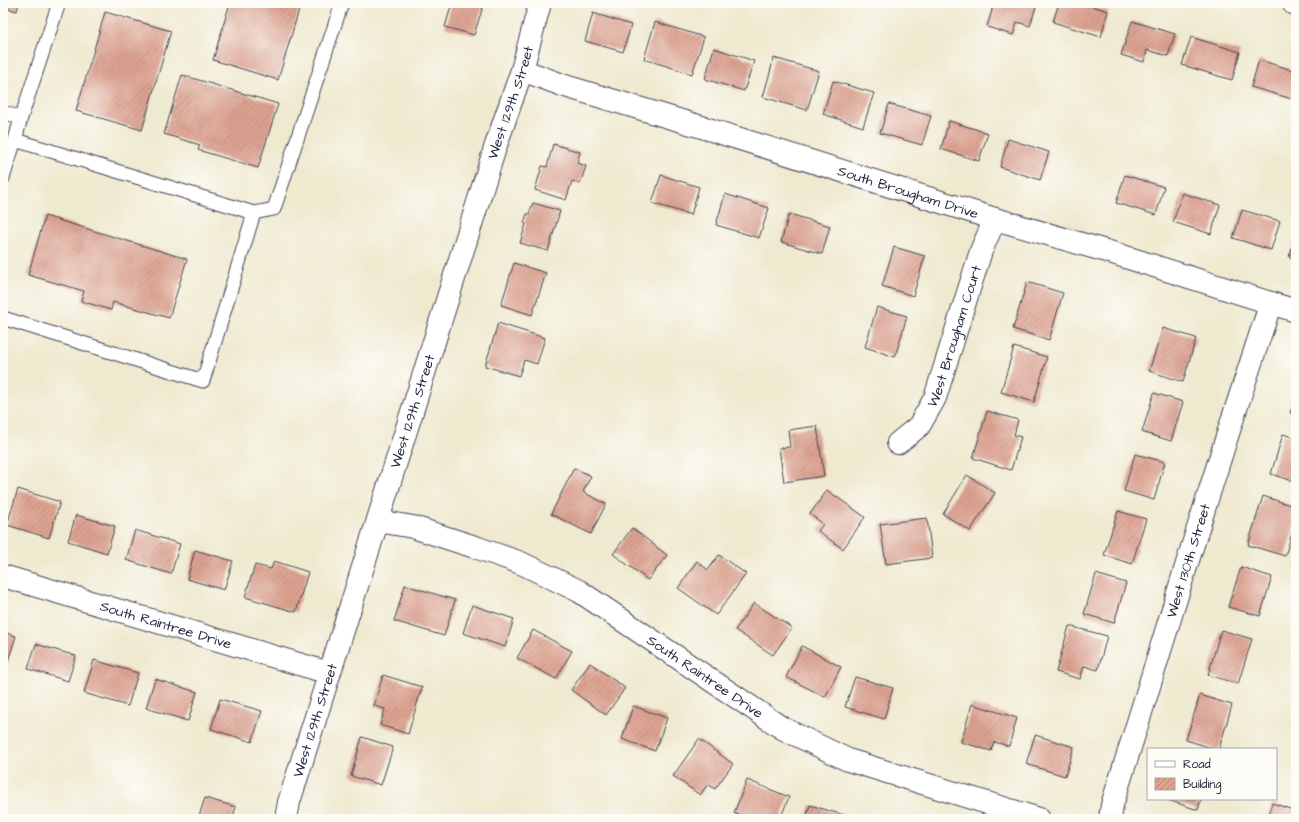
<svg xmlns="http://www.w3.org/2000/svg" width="1299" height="822" font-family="'Architects Daughter',sans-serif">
  <defs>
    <pattern id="building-hatch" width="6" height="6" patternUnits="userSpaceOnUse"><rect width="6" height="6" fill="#dda290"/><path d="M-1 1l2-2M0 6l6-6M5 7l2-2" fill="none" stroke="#b38477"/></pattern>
  </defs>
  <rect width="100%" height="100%" fill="#fdfcf7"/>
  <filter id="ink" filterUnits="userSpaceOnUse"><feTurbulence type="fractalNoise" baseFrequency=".025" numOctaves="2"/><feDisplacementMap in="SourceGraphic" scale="8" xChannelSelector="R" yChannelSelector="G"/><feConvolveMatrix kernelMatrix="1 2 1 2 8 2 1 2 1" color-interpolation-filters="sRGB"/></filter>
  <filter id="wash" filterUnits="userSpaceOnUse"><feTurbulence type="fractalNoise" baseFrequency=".012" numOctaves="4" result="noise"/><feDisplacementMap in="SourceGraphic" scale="16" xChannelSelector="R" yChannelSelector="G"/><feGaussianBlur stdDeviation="0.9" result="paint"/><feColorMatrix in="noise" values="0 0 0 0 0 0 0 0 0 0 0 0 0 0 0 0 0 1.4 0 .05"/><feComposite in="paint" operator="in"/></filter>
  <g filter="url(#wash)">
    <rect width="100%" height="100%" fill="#efe9cf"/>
    <g id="blocks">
      <path fill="url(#building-hatch)" d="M3,3H19L17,11L3,7Z
        M230,3H301L278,80L213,60Z
        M452,3H484L474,35L445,27Z
        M994,3H1037L1030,26L1017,22L1013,35L987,27Z
        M1059,3H1082L1108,11L1101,37L1053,22Z
        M105,12L171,31L142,130L76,111Z
        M593,13L631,25L623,52L585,41Z
        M1132,21L1175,34L1168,56L1147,50L1144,62L1121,55Z
        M655,22L704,37L692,74L644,59Z
        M1191,37L1240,52L1232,80L1182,65Z
        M714,48L754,61L744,91L705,79Z
        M774,58L819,71L807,110L763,97Z
        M1259,60L1296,71V84L1292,99L1251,87Z
        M182,75L278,104L258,168L198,150L200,145L164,134Z
        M833,81L874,93L863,127L823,114Z
        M889,104L931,116L922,145L880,133Z
        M949,121L988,133L979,161L941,149Z
        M1008,139L1049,152L1040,180L1000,167Z
        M553,144L580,152L577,163L586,166L580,184L572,181L566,200L535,190L542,166L547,167Z
        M661,175L699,187L691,215L652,203Z
        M1125,175L1164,187L1156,215L1116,203Z
        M1182,193L1220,205L1211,234L1173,222Z
        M725,194L769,208L759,238L716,225Z
        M533,203L560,211L548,251L520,243L526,224L524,223L527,214H529Z
        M1242,210L1280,221L1271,250L1233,238Z
        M789,214L830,226L822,254L781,242Z
        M45,216L187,259L169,318L113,302L111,310L81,301L84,291L28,275Z
        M1296,236V259L1289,257Z
        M894,247L925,256L913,296L882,286Z
        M514,263L546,273L532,315L501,305Z
        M1027,282L1063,293L1049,340L1013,329Z
        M877,307L907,316L895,357L865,347Z
        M498,323L545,338L537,364L524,360L519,376L485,366Z
        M1163,328L1196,338L1183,382L1149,371Z
        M1014,347L1047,357L1034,402L1001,392Z
        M1154,393L1183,402L1171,441L1142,432Z
        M1296,395V414L1290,413Z
        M987,411L1018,420L1014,435L1021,437L1011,470L973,458Z
        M817,426L824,476L784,482L779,448L790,447L788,430Z
        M1283,434L1296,438V482L1271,474Z
        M1135,454L1165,462L1154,500L1124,491Z
        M574,468L591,476L583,492L606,504L591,534L551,514Z
        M967,475L995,493L970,531L943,514Z
        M18,489L60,502L49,538L7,525Z
        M827,490L865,517L843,549L818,531L823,524L810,514Z
        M1263,496L1296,507V520L1285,556L1248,545Z
        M1118,511L1146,519L1132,564L1104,555Z
        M76,515L115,526L107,553L68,541Z
        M927,518L932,558L886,564L880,524Z
        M632,528L667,555L648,580L613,554Z
        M135,530L180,544L171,574L126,560Z
        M195,550L233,561L224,590L187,579Z
        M719,555L746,574L716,615L678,588L697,561L708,570Z
        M274,561L308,572L296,612L245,597L255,565L271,569Z
        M1241,567L1272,577L1260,616L1228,607Z
        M1096,574L1126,583L1114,623L1084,614Z
        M405,585L455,600L444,636L394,621Z
        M754,603L792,628L773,655L735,630Z
        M472,605L514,619L505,647L463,633Z
        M1069,626L1107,636L1098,670L1084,666L1080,679L1056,672Z
        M533,630L572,651L556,679L517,658Z
        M1221,630L1252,639L1238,684L1208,675Z
        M3,632L16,636L6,667L3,666Z
        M36,644L76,656L68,681L28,669Z
        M802,646L841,667L825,697L786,677Z
        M94,660L138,673L128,706L84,693Z
        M590,663L625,688L606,715L571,690Z
        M383,675L422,687L408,734L380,725L385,709L374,706Z
        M855,677L893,688L884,719L845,707Z
        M155,679L197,692L188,721L146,708Z
        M1200,695L1232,705L1219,749H1215L1186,740Z
        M220,699L262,711L252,742L211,729Z
        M972,704L1017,718L1009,746L994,742L991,751L961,742Z
        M633,706L667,718L655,751L622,739Z
        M1035,735L1074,747L1065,776L1026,764Z
        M362,737L393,747L381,785L351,776Z
        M699,739L733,764L715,789L708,784L700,795L673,776Z
        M747,780L789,797L780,819H748L734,813Z
        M205,798L236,807L232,819H198Z
        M1168,799H1201L1198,810L1168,800Z
        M1272,803L1296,811V819H1267Z
        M810,805L850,817L849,819H806Z"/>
    </g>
  </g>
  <g filter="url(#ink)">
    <use href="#blocks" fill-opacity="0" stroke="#414051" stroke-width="1"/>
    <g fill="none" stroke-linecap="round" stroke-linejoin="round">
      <defs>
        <path id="service" d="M59,3L21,118L15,140L254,213L274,209L342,3
          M3,112L21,118
          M3,178L15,140
          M3,318L203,381L254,213"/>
        <g id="minor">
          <path id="s1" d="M522,70L565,86L705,128L995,219L1113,253L1296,311"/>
          <path id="s2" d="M898,443L919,426L935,398L981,251L995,219"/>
          <path id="s3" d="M378,521L413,527L478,548L521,563L579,591L782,728L848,760L1039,819"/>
          <path id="s4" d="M3,576L329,673"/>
          <path id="s5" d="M286,819L289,802L496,145L522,70L540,3"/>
          <path id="s6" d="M1110,819L1112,805C1165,638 1214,469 1271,303"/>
        </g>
        <path id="tertiary" d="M1293,3L1296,4"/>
      </defs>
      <use href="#service" stroke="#414051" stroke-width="15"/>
      <use href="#minor" stroke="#414051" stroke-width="24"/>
      <use href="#tertiary" stroke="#414051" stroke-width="24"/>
      <use href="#service" stroke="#fff" stroke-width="13"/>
      <use href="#minor" stroke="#fff" stroke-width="22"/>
      <use href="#tertiary" stroke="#fff" stroke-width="22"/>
    </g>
  </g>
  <g text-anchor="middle" stroke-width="3" stroke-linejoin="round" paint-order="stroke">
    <g font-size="14" fill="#22223b" stroke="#fdfcf7">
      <text dy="5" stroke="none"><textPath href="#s5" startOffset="751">West 129th Street</textPath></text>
      <text dy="5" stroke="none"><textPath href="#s1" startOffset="405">South Brougham Drive</textPath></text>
      <text dy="5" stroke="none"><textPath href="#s2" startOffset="124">West Brougham Court</textPath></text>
      <text dy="5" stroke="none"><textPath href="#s5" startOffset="427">West 129th Street</textPath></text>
      <text dy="5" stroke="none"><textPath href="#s6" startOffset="270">West 130th Street</textPath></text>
      <text dy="5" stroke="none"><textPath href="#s4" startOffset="170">South Raintree Drive</textPath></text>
      <text dy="5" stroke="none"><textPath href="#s3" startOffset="366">South Raintree Drive</textPath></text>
      <text dy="5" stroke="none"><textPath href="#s5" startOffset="103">West 129th Street</textPath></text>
    </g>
  </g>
  <rect width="1299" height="822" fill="none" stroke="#fdfcf7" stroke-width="16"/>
  <rect x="1147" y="748" width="130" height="52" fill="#fdfcf7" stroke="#a5a5ac"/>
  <rect x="1155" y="761" width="20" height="6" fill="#ffffff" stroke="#a5a5ac"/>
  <text x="1183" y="768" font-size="12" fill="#22223b">Road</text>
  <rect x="1155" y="778" width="20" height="12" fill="url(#building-hatch)" stroke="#a5a5ac"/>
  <text x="1183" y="788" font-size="12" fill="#22223b">Building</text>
</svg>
